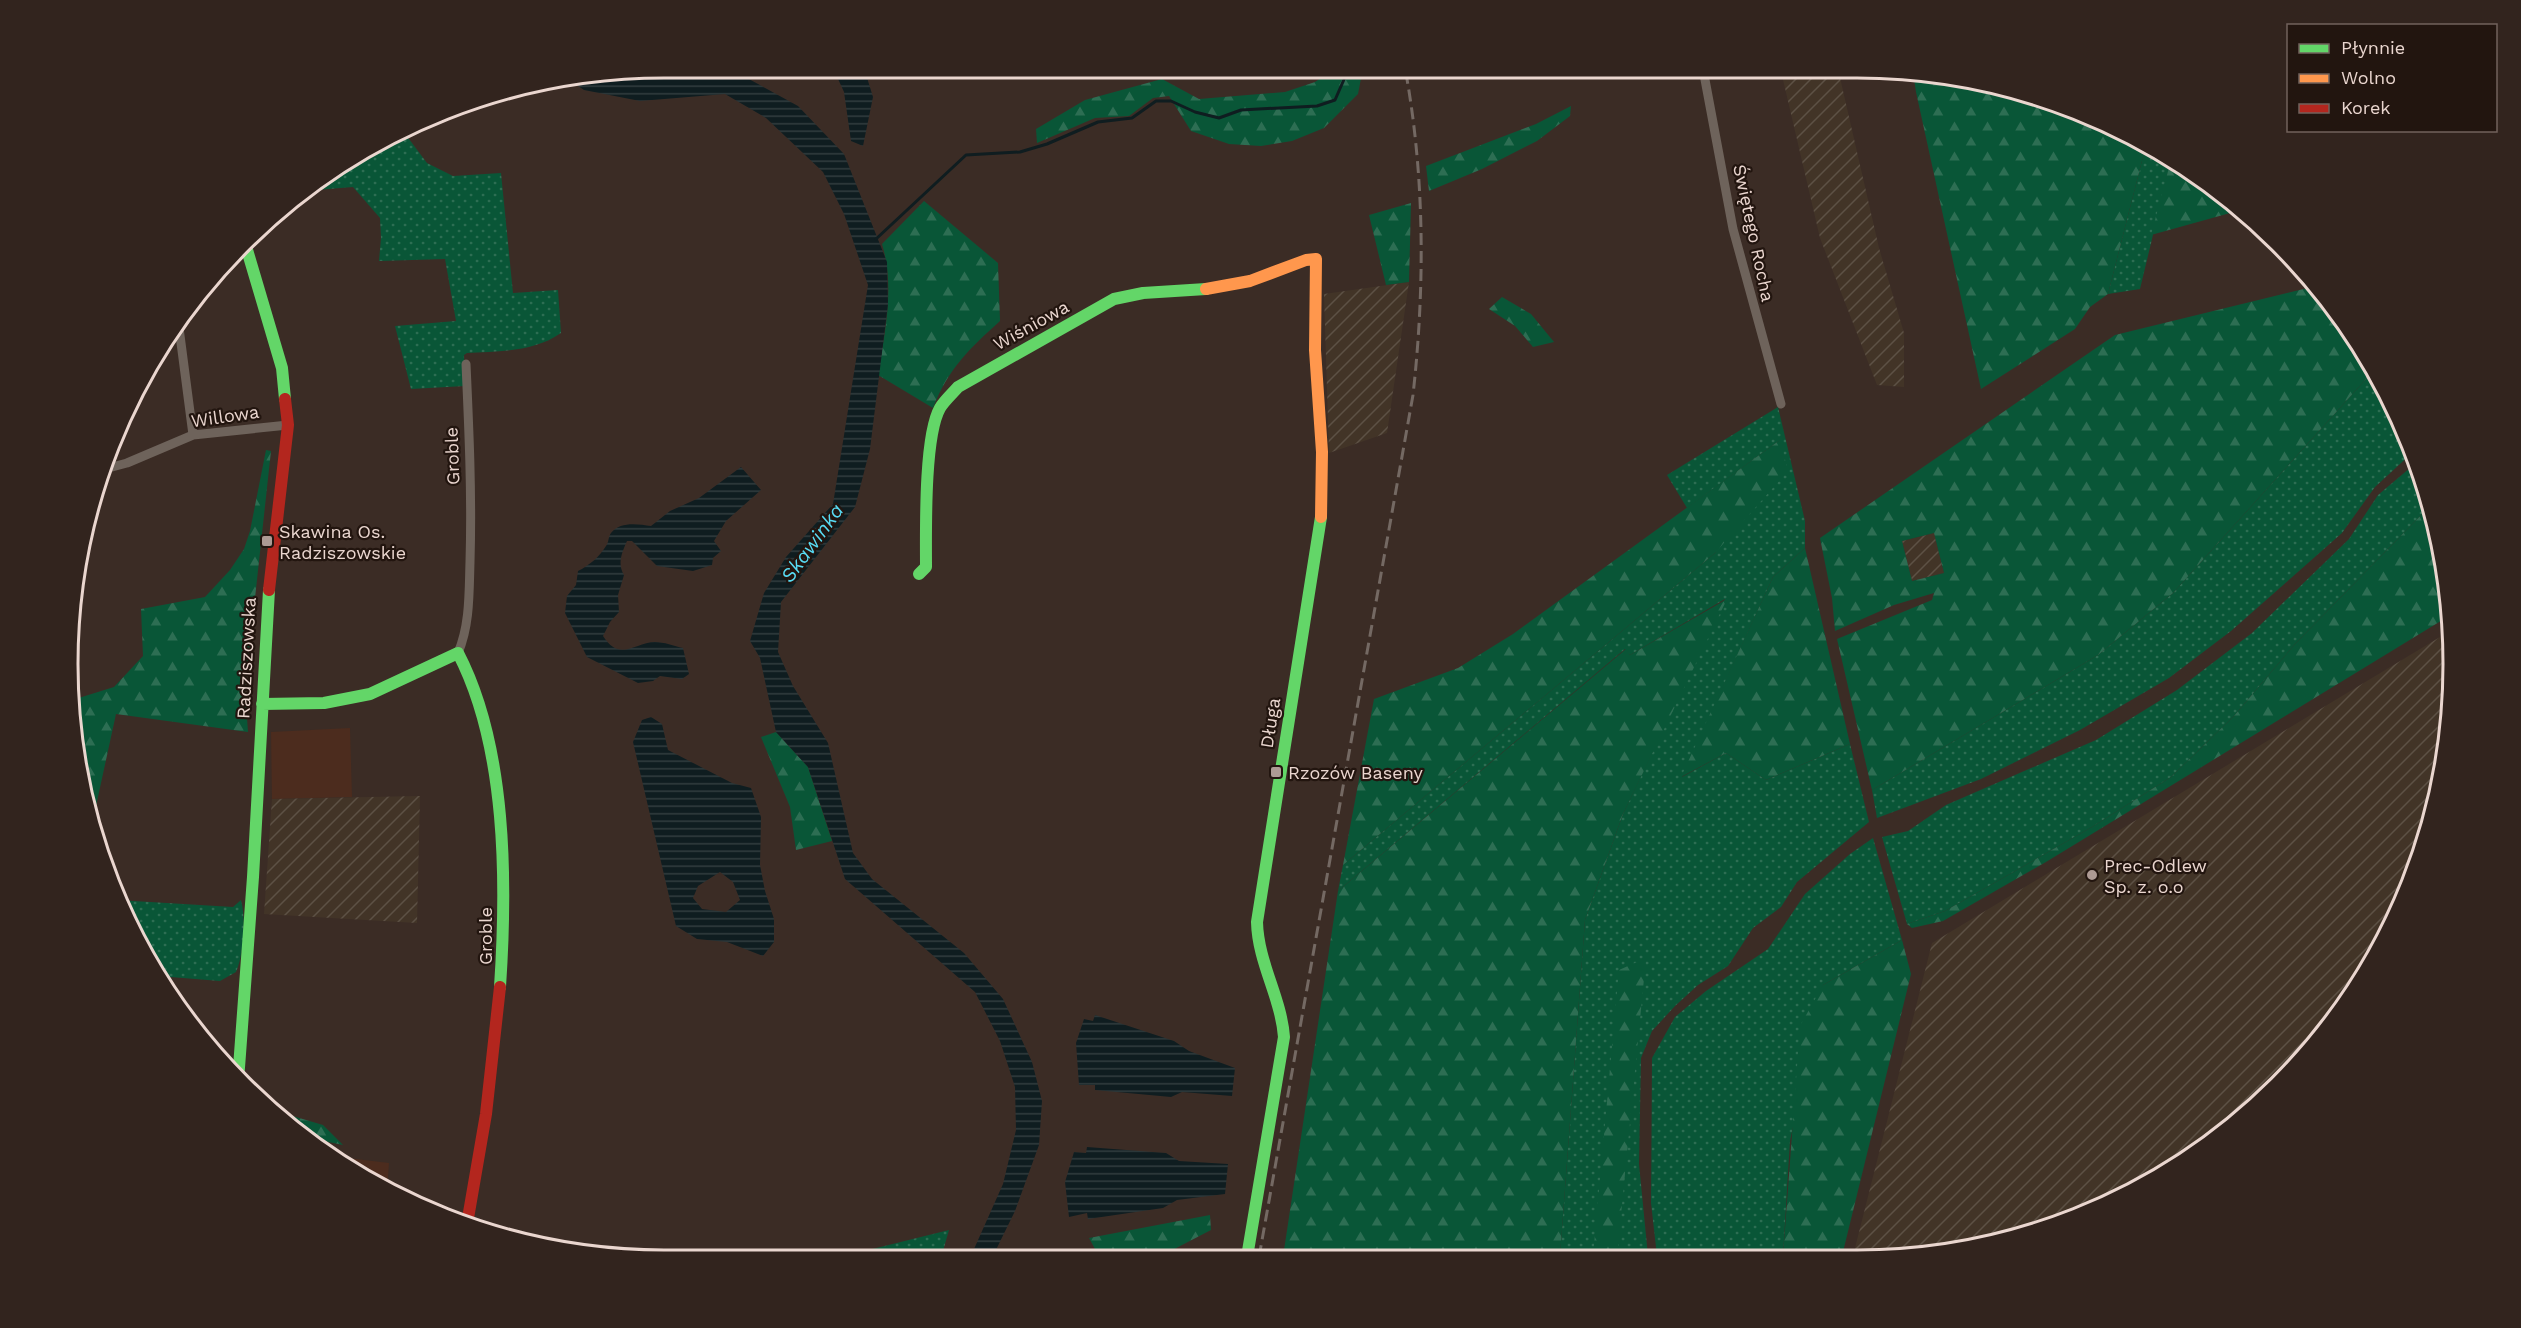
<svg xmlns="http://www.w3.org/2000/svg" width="2521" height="1328" font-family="'Work Sans',sans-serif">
	<defs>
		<pattern id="industrial-furrows" width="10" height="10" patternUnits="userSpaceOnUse" patternTransform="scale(1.5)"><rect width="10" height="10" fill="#423427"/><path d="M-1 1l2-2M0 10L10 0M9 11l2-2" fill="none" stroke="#5d5145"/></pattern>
		<pattern id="grass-dots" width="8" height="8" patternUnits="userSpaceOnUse" patternTransform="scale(1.5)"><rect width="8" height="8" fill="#095637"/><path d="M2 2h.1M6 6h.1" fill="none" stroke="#2d6e53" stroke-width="1.8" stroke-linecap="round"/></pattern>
		<pattern id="forest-firs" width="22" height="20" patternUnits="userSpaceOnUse" patternTransform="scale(1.5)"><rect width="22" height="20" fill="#095637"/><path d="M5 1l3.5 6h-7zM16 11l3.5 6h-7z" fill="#2d6e53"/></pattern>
		<pattern id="water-rules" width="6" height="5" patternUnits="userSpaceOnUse" patternTransform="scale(1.5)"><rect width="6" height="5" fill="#0f1d20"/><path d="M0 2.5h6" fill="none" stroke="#323d3f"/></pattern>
	</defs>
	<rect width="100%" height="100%" fill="#3b2c25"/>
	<path fill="#4c2c1e" d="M 350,728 L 352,797 L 272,799 L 271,732 Z
		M 331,1156 L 389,1163 L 387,1191 Z"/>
	<path fill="url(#industrial-furrows)" d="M 1762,69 L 1838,69 L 1879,248 L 1904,333 L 1904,387 L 1877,385 L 1820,238 L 1781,71 Z
		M 1409,282 L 1387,433 L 1329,453 L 1324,294 Z
		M 1934,533 L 1944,573 L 1912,581 L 1902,541 Z
		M 2450,631 L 2452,703 L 2433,819 L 2392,928 L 2305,1058 L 2189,1160 L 2085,1215 L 1935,1255 L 1853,1256 L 1932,943 Z
		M 420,796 L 417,923 L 264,914 L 272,799 Z"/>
	<path fill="url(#grass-dots)" d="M 403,131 L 427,163 L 453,176 L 501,173 L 513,293 L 558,290 L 561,333 C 534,352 500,351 467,353 L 464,355 L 465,386 L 411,389 L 395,326 L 456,321 L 445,259 L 379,261 L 381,238 L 380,218 L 353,187 L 304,191 L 297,195 L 366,147 Z
		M 2146,145 L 2171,160 L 2140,289 L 2108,294 Z
		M 2375,369 L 2413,452 L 2375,487 L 2342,533 L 2231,631 L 2169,678 L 2080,730 L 1981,779 L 1877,818 L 1872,790 L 2098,655 L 2173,593 Z
		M 1778,407 L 1805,521 L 1805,548 L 1773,577 L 1682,777 L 1726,753 L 1766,780 L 1850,744 L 1869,822 L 1797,882 L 1781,907 L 1753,928 L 1728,966 L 1698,985 L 1675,1006 L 1652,1031 L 1641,1058 L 1639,1164 L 1648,1256 L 1560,1256 L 1585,920 L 1623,814 L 1725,599 L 1630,655 L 1625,649 L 1338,891 L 1343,865 L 1715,553 L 1780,440 L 1687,508 L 1667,475 Z
		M 2417,462 L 2430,506 L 2295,644 L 2234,716 L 2171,777 L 2092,827 L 1945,911 L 1907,924 L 1882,837 L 1908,831 L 1946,805 L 2096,740 L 2177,690 L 2252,633 L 2349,539 L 2378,495 Z
		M 1873,838 L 1902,940 L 1823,985 L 1790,1141 L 1783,1256 L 1657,1256 L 1651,1203 L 1652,1058 L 1675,1017 L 1706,991 L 1768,949 L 1805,894 L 1850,854 Z
		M 117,900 L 233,907 L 241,900 C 246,918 244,954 236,972 L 220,981 L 158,976 Z
		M 949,1230 L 941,1258 L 832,1259 Z"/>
	<path fill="url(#forest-firs)" fill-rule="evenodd" d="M 1336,68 L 1363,68 L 1358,94 L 1324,128 L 1292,141 L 1261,146 L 1229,144 L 1191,131 L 1169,96 L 1153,98 L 1129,116 L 1095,118 L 1037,143 L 1036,129 L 1085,100 L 1162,79 L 1199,99 L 1285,92 L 1315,82 Z
		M 1913,72 L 2012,88 L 2121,129 L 2146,145 L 2108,294 L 2090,307 L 2075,329 L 1981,389 L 1916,92 Z
		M 1571,106 L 1570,116 L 1537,141 L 1482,169 L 1429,191 L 1426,166 L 1536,124 Z
		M 2171,160 L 2220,191 L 2241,210 L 2151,235 Z
		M 924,201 L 998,263 L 1000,321 C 969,349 948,369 933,408 L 878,375 C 885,331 895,287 882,244 Z
		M 1411,203 L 1409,282 L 1386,285 L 1369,215 Z
		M 2316,286 L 2375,369 L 2173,593 L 2098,655 L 1872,790 L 1837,639 L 1932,600 L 1934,593 L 1894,605 L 1835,631 L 1832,598 L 1820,538 L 2115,335 ZM 1934,533 L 1944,573 L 1912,581 L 1902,541 Z
		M 1502,297 L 1531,314 L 1554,342 L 1533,347 L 1515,326 L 1489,309 Z
		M 1780,440 L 1788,471 L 1715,553 L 1343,865 L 1374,699 L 1458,668 L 1513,634 Z
		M 266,450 L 271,451 L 245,690 L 248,732 L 116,714 L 91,829 L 69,701 L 114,687 L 143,656 L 141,609 L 205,597 L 230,570 L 244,549 L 250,531 Z
		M 2430,506 L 2448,586 L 2449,616 L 2046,862 L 1943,921 L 1912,928 L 1907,924 L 1945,911 L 2092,827 L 2171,777 L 2234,716 L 2295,644 Z
		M 1805,548 L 1850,744 L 1766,780 L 1726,753 L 1681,777 L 1773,577 Z
		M 1727,599 L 1623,814 L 1585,920 L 1560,1256 L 1283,1257 L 1338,891 L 1626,649 L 1630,655 Z
		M 776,732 L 808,767 L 832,841 L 796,850 L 790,807 L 761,737 Z
		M 1902,940 L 1911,974 L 1842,1256 L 1783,1256 L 1800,1026 L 1823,985 Z
		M 1646,958 L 1617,1256 L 1593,1256 L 1619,970 Z
		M 269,1109 L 323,1125 L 343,1145 L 300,1136 Z
		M 1210,1215 L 1211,1230 L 1157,1258 L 1100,1258 L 1089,1238 Z"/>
	<path fill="url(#water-rules)" fill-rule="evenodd" d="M 833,68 L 864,68 L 873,97 L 863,146 L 851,141 L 844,92 Z
		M 693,70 L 736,72 L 798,106 L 844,154 L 887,262 L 888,304 L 870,449 L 855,507 L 781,602 L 778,652 L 793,686 L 828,743 L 853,853 L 872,879 L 964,953 L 1003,999 L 1032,1062 L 1042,1101 L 1039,1145 L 1015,1211 L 992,1258 L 970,1258 L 1003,1184 L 1016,1130 L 1015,1087 L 1000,1041 L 975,992 L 845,879 L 808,767 L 776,732 L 760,658 L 750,641 L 764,593 L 786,557 L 833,504 L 868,285 L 844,214 L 823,172 L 766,118 L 725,94 L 640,101 L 584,90 L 565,77 L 622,72 L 635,77 Z
		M 741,467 L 761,490 L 726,521 L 714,541 L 721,551 L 713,558 L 712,565 L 693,571 L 657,566 L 632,541 L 627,541 C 622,552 617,564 624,575 L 618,595 L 619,612 L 610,622 L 603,636 C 620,663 635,642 655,642 C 664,642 674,646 683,648 L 689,674 L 682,679 L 660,676 L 653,681 L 638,683 L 587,657 L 565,613 L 567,596 L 576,585 L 578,571 C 590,565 599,557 606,546 C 609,542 608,537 611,533 C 620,521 638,524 651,526 L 670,511 L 699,498 Z
		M 651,717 L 662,724 L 668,750 L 732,783 L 751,788 L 761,817 L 760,865 L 765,891 L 774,919 L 774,942 L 763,956 L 727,942 L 697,939 L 676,926 L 633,742 L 642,720 ZM 720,872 L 733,882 L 740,900 L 726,912 L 702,909 L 693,898 L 698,886 Z
		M 1095,1015 L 1174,1041 L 1189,1051 L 1235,1068 L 1232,1096 L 1182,1092 L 1171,1097 L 1095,1090 L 1095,1085 L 1079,1085 L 1076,1043 L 1084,1019 L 1093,1021 Z
		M 1087,1147 L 1166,1153 L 1179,1161 L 1228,1164 L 1225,1194 L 1177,1200 L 1163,1208 L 1088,1219 L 1087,1213 L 1069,1217 L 1065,1182 L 1074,1152 L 1086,1153 Z"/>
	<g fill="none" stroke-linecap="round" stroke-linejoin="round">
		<path stroke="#0f1d20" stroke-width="3" d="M 876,239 L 966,155 L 1020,152 L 1047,144 L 1098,122 L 1132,118 L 1156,101 L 1171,101 L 1195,112 L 1219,118 L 1241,110 L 1317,106 L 1335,100 L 1349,68"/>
		<path stroke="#6e635b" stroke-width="9" d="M 1703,69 L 1733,229 L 1781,404
			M 178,320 L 193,435
			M 101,470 L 127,463 L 193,435 L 288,425
			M 458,653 C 470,625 469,593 470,562 C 472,496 469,430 466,364"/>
		<path stroke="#63d668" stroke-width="12" d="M 245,243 L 282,368 L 285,399
			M 919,574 L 926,567 C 926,532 924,436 940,408 C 944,401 952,394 958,387 L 1114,299 L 1143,293 L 1206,289
			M 262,704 L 324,703 L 370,694 L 458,653 C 507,747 507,883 500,987
			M 238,1081 L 253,877 L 269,590
			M 1247,1257 L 1284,1037 C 1281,997 1258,963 1257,922 L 1321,517"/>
		<path stroke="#ff974d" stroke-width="12" d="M 1206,289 L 1250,281 L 1306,260 L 1316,259 L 1315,350 L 1322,452 L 1321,517"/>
		<path stroke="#b3261e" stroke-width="12" d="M 269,590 L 288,425 L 285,399
			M 467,1224 L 486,1114 L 500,987"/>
		<path stroke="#746963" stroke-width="3" stroke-dasharray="12 6" stroke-linecap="butt" d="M 1259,1257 L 1413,395 C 1425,287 1425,175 1405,68"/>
	</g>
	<g fill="#ad9a94" stroke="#22150f" stroke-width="2">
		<rect x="261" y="535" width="12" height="12" rx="3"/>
		<rect x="1270" y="766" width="12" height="12" rx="3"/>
		<circle cx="2092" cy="875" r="6"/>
	</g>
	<g text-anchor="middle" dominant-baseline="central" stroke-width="4.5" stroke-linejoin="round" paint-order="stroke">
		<g font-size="18" fill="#ead6cf" stroke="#22150f">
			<text transform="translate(1754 233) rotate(78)">Świętego Rocha</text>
			<text transform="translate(1031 325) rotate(-29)">Wiśniowa</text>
			<text transform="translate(225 416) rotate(-8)">Willowa</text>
			<text transform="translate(452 456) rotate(-92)">Groble</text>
			<text transform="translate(246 658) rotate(-87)">Radziszowska</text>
			<text transform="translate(1270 723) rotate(-81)">Długa</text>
			<text transform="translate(485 936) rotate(-90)">Groble</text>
		</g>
		<g font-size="18" fill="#ead6cf" stroke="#22150f" text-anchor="start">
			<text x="279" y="531">Skawina Os.<tspan x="279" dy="21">Radziszowskie</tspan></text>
			<text x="1288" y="772">Rzozów Baseny</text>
			<text x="2104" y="865">Prec-Odlew<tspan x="2104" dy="21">Sp. z. o.o</tspan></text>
		</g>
		<g font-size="20" font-style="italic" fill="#58dbf3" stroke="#22150f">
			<text transform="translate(812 543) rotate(-54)">Skawinka</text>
		</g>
	</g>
	<path d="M0 0H2521V1328H0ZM664 78H1857A586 586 0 0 1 2443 664V664A586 586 0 0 1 1857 1250H664A586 586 0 0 1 78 664V664A586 586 0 0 1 664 78Z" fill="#32241e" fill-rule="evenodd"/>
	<path fill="none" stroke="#ead6cf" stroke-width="3" d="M664 78H1857A586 586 0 0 1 2443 664V664A586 586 0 0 1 1857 1250H664A586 586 0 0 1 78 664V664A586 586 0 0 1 664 78Z"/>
	<rect x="2287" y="24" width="210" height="108" fill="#22150f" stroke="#72625c" stroke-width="1.5"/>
	<rect x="2299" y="44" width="30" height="9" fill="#63d668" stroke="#72625c" stroke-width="1.5"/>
	<text x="2341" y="54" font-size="18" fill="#ead6cf">Płynnie</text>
	<rect x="2299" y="74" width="30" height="9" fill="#ff974d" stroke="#72625c" stroke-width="1.5"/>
	<text x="2341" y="84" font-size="18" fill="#ead6cf">Wolno</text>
	<rect x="2299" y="104" width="30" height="9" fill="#b3261e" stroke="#72625c" stroke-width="1.5"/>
	<text x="2341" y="114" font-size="18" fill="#ead6cf">Korek</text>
</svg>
